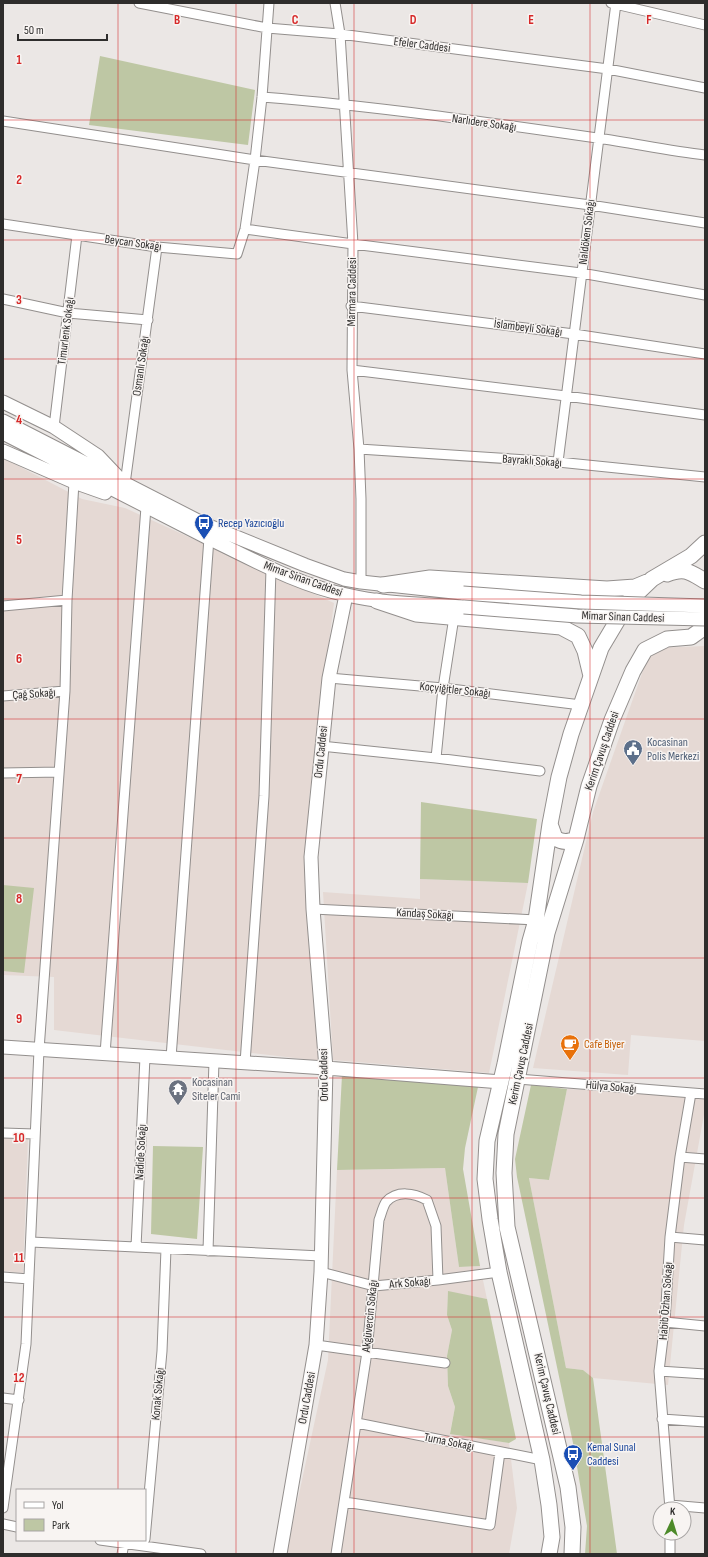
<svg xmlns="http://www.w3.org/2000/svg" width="708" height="1557" font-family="'Sofia Sans Condensed',sans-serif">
	<rect width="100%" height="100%" fill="#ebe7e5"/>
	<path fill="#e5d9d4" d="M 3,458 L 82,499 L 125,508 L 334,603 L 309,799 L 321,1061 L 54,1030 L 54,977 L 3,975 Z
		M 705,646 L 705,1041 L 631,1035 L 628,1075 L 533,1068 L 593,812 L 646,662 L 656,648 Z
		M 420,879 L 528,883 L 489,1073 L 333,1060 L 323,892 L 420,899 Z
		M 567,1089 L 705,1096 L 705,1109 L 684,1225 L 668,1385 L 593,1378 L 583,1370 L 566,1368 L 529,1178 L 549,1180 Z
		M 3,1138 L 28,1139 L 23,1273 L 3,1271 Z
		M 445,1168 L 459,1267 L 480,1266 L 487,1299 L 448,1292 L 447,1315 L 452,1330 L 447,1356 L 448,1386 L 455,1407 L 450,1433 L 509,1443 L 517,1508 L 509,1554 L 286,1554 L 328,1360 L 337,1170 Z"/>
	<path fill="#bec7a4" d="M 100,56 L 255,90 L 248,145 L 89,125 Z
		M 421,802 L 537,819 L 528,883 L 420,879 Z
		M 3,885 L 34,888 L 24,973 L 3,971 Z
		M 342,1075 L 478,1087 L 465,1148 L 463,1169 L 480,1266 L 459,1267 L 445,1168 L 337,1170 Z
		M 531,1085 L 567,1089 L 549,1180 L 529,1178 L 566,1368 L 583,1370 L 593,1378 L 617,1554 L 585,1554 L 587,1526 L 573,1443 L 517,1177 L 515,1159 Z
		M 153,1146 L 203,1147 L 197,1239 L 151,1234 Z
		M 448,1291 L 487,1299 L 516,1439 L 509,1443 L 450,1434 L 455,1407 L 448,1386 L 447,1356 L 452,1330 L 447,1315 Z"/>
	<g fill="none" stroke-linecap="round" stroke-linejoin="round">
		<g stroke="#938f8d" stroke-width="11">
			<path id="street" d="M 139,3 L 267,28 L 340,34 L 608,69 L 705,88
				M 269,3 L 262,97 L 255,160 L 590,205 L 705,223
				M 335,3 L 340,34 L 353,244 L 352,370 L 359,449 L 361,499 L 361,582
				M 611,3 L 705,25
				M 262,97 C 374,106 486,122 597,138 C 633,143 669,151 705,155
				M 3,121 L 255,160 L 245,229 L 237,254 L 157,247 L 3,224
				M 245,229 L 353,244 L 581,273 L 705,295
				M 3,299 L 68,313 L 148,320
				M 351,306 L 574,334 L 705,354
				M 352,370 L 566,396 L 705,415
				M 54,427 L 77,235
				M 359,449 L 558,462 L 705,477
				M 558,462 L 616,3
				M 125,484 L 157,247
				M 3,606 L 67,600
				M 329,678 L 443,688 L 581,705
				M 3,696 L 65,691
				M 321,746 L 436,758 L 540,771
				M 436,758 L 443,688 L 454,617
				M 3,773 L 59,772
				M 313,909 L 536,920
				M 105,1054 L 146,507
				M 171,1058 L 209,538
				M 245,1063 L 264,796 L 271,569
				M 518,1079 L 705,1094
				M 3,1133 L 35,1134
				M 680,1157 L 705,1159
				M 670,1237 L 705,1240
				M 31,1242 L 321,1256
				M 136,1247 L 145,1057
				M 208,1251 L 214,1061
				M 321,1272 L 374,1286 L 438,1280 L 499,1272
				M 3,1277 L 29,1279
				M 665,1322 L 705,1326
				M 316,1345 L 445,1363
				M 659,1371 L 705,1374
				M 3,1398 L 19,1400
				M 662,1419 L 705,1422
				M 357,1423 L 542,1460
				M 345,1502 L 490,1525 L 500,1452
				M 670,1505 L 705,1508
				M 3,1508 L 26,1344 L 39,1050 L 65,691 L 67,600 L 74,482
				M 670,1509 L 659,1371 L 665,1322 L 670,1237 L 680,1157 L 691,1093
				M 3,1524 L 17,1527
				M 670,1533 L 670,1554
				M 145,1539 L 162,1351 L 166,1249
				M 100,1540 L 201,1554
				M 122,1554 L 124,1544
				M 336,1554 L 367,1352 L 379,1220 C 381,1215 383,1206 386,1202 C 397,1190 414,1193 427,1200 L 436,1226 L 438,1280"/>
		</g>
		<g stroke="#938f8d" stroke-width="15">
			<path id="secondary" d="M 3,402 L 54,427 L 98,456 L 117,476
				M 3,421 L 204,524 L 305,565 L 344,579 L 361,582 L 463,593
				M 3,433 C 72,468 141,504 210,539 C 254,560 298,585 347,595 C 385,604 425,604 464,607
				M 3,451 L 74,482 L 105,493
				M 3,1047 L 326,1068 L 501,1082
				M 280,1554 L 316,1345 L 321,1272 L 326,1068 L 313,909 L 311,857 L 329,678 L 346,595"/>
		</g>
		<g stroke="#938f8d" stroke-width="17">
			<path id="primary" d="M 667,574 C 685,567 690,572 705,581
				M 383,585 L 430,578 L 607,589 L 635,587 L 647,582
				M 377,601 L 416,614 L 561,627 L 578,636 L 585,651 L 591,676
				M 550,824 L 555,838 C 563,843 568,842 576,839
				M 549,1554 L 552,1537 L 549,1505 L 542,1460 L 499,1272 L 490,1219 L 485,1179 L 487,1141 L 505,1064 L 530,941 L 536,920 L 550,824 L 559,777 L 571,734 L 601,648 L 629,601 L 652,579 L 691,556 L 705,543
				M 572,1554 L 573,1527 L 568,1487 L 507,1227 L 504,1173 L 506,1134 L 547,933 L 576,839 L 589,786 L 612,720 L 633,671 L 645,650 L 667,639 L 691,637 L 705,627"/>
		</g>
		<use href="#street" stroke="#fff" stroke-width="9"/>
		<use href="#secondary" stroke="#fff" stroke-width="13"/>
		<use href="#primary" stroke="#fff" stroke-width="15"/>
		<g stroke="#938f8d" stroke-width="15" stroke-linecap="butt">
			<path id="secondary-bridge" d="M 463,593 L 581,602 L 705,606
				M 464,607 L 577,616 L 705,619"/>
		</g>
		<use href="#secondary-bridge" stroke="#fff" stroke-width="13"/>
	</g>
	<path fill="none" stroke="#d62828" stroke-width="1" stroke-opacity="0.55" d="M 118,3 L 118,1490M 236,3 L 236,1554M 354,3 L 354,1554M 472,3 L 472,1554M 590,3 L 590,1554M 3,120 L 705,120M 3,240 L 705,240M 3,359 L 705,359M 3,479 L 705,479M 3,599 L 705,599M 3,719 L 705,719M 3,838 L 705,838M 3,958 L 705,958M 3,1078 L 705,1078M 3,1198 L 705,1198M 3,1317 L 705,1317M 3,1437 L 705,1437M 118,1540 L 118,1554"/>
	<defs>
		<g id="bus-pin" transform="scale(1)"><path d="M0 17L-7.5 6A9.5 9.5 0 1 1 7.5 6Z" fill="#1a4fb4" stroke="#f8f4f2"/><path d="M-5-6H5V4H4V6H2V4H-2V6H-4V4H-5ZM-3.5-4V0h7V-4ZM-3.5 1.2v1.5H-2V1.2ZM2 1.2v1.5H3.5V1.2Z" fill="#fff"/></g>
		<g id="civic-pin" transform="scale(1)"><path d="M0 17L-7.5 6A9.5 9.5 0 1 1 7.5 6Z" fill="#5c6f8a" stroke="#f8f4f2"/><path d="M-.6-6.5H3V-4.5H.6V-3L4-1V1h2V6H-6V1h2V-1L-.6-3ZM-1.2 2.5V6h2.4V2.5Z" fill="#fff"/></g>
		<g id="cafe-pin" transform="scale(1)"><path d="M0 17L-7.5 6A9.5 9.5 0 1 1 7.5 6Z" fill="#e8710a" stroke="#f8f4f2"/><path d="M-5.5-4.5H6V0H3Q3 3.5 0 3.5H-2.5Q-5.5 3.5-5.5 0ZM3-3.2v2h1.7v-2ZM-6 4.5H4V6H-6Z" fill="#fff"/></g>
		<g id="temple-pin" transform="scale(1)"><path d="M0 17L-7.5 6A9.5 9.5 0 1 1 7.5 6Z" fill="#6b7280" stroke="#f8f4f2"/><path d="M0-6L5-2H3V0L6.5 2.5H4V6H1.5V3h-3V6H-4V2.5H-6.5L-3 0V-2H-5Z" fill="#fff"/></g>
	</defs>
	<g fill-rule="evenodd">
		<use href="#bus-pin" x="204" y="523"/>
		<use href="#civic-pin" x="633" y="749"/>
		<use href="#cafe-pin" x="570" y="1044"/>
		<use href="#temple-pin" x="178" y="1089"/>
		<use href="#bus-pin" x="573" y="1454"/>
	</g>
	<g text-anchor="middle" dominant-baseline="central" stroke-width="3" stroke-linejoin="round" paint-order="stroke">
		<g font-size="12" fill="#2e2d2c" stroke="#f8f4f2">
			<text transform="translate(422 45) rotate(7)">Efeler Caddesi</text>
			<text transform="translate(484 123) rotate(8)">Narlıdere Sokağı</text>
			<text transform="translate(587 232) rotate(-83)">Naldöken Sokağı</text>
			<text transform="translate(133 243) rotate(8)">Beycan Sokağı</text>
			<text transform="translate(352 292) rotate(-89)">Marmara Caddesi</text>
			<text transform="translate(528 328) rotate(7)">İslambeyli Sokağı</text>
			<text transform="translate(66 331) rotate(-83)">Timurlenk Sokağı</text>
			<text transform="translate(141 366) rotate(-82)">Osmanlı Sokağı</text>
			<text transform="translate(532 461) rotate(4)">Bayraklı Sokağı</text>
			<text transform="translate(303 579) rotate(20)">Mimar Sinan Caddesi</text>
			<text transform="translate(623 617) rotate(2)">Mimar Sinan Caddesi</text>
			<text transform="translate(455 690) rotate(6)">Koçyiğitler Sokağı</text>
			<text transform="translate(34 694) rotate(-4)">Çağ Sokağı</text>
			<text transform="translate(602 751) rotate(-71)">Kerim Çavuş Caddesi</text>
			<text transform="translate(321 752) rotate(-84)">Ordu Caddesi</text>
			<text transform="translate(425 914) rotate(3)">Kandaş Sokağı</text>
			<text transform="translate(521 1064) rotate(-78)">Kerim Çavuş Caddesi</text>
			<text transform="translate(324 1075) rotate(-91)">Ordu Caddesi</text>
			<text transform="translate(611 1087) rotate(5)">Hülya Sokağı</text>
			<text transform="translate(141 1152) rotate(-87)">Nadide Sokağı</text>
			<text transform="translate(410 1283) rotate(-5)">Ark Sokağı</text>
			<text transform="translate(666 1301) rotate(-86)">Habib Özhan Sokağı</text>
			<text transform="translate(370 1316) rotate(-84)">Akgüvercin Sokağı</text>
			<text transform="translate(158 1394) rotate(-85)">Konak Sokağı</text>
			<text transform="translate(547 1394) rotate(77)">Kerim Çavuş Caddesi</text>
			<text transform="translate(307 1398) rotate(-80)">Ordu Caddesi</text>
			<text transform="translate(449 1442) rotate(11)">Turna Sokağı</text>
		</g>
		<g font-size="12" fill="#164399" stroke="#f8f4f2" text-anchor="start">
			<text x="218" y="523">Recep Yazıcıoğlu</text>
			<text x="587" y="1447">Kemal Sunal<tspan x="587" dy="14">Caddesi</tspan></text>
		</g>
		<g font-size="12" fill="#4e5e75" stroke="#f8f4f2" text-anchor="start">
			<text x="647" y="742">Kocasinan<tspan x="647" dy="14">Polis Merkezi</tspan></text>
		</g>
		<g font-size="12" fill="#c56008" stroke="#f8f4f2" text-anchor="start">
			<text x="584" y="1044">Cafe Biyer</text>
		</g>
		<g font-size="12" fill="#5b616d" stroke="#f8f4f2" text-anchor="start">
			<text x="192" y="1082">Kocasinan<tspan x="192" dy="14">Siteler Cami</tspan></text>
		</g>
	</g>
	<g font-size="13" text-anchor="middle" font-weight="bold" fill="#d62828" stroke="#f8f4f2" stroke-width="3" stroke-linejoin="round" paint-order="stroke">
		<text x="177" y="24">B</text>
		<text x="295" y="24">C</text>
		<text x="413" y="24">D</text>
		<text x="531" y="24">E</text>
		<text x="649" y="24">F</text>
		<text x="19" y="64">1</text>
		<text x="19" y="184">2</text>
		<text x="19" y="304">3</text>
		<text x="19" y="424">4</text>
		<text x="19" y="544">5</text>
		<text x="19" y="663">6</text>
		<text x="19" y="783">7</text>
		<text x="19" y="903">8</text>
		<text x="19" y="1023">9</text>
		<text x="19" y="1142">10</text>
		<text x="19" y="1262">11</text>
		<text x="19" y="1382">12</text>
	</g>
	<rect width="708" height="1557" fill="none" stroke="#2e2d2c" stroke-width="8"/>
	<rect x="16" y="1489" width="130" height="52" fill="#f8f4f2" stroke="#a7a4a3"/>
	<rect x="24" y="1502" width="20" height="6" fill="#ffffff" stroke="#a7a4a3"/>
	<text x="52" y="1509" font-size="12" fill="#2e2d2c">Yol</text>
	<rect x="24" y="1519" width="20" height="12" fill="#bec7a4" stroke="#a7a4a3"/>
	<text x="52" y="1529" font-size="12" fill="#2e2d2c">Park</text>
	<g transform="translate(672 1521) rotate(4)"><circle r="19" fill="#f8f4f2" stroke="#a7a4a3"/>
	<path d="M0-3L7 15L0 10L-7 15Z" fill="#4d8a29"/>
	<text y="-6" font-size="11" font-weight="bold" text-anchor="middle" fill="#2e2d2c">K</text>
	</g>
	<path d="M18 34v6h89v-6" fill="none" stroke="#2e2d2c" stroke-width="2"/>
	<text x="24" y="34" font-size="12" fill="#2e2d2c" stroke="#f8f4f2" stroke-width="3" paint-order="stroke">50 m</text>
</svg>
